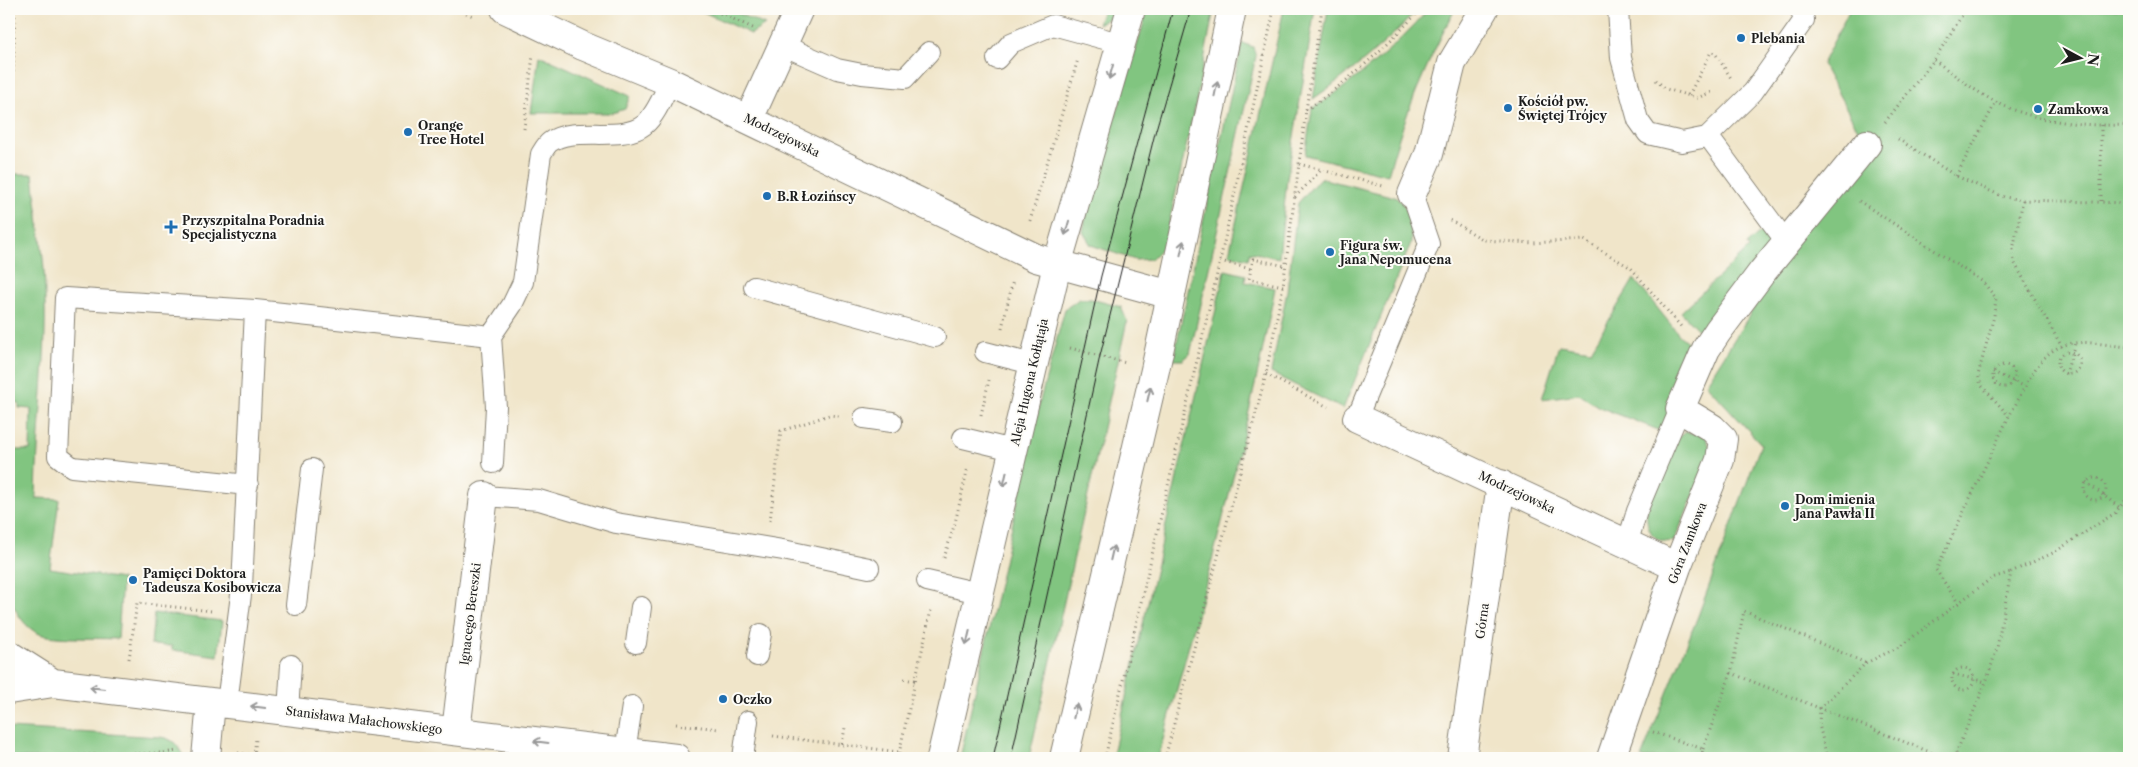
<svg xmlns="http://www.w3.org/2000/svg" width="2138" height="767" font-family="'Libre Caslon Text',serif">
	<rect width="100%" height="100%" fill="#fdfcf7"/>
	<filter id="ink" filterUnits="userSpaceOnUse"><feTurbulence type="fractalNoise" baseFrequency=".02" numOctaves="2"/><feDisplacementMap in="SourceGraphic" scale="10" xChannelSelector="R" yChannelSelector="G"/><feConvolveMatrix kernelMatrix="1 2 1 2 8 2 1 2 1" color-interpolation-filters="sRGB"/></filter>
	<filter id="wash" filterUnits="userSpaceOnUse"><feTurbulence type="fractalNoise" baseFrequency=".0096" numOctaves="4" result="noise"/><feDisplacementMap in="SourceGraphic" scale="20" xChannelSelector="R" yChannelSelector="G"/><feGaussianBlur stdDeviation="1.12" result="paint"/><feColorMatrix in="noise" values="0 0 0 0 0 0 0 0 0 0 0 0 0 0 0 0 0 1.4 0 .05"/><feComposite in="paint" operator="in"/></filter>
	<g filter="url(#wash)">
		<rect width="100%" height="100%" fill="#f0e5c9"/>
		<path fill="#81c580" stroke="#4e704e" d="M 697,9 L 728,9 L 765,25 L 751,34 Z
			M 1103,9 L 1113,9 L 1110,18 L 1098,24 Z
			M 1148,9 L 1214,9 L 1196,102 L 1164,246 L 1151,259 L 1135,260 L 1091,245 L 1083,232 L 1087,211 Z
			M 1284,9 L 1315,9 L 1287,179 L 1279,258 L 1250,252 L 1248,259 L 1229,254 Z
			M 1328,9 L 1418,9 C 1387,43 1351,73 1313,99 Z
			M 1429,9 L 1455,9 C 1427,63 1403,117 1388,175 L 1305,155 L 1312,109 C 1356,81 1394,48 1429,9 Z
			M 1850,9 L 2129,9 L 2129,758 L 1641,758 L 1698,616 L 1761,444 L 1706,384 L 1862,137 L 1822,64 Z
			M 1242,43 L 1253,47 L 1256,56 L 1190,354 L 1183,360 L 1173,360 Z
			M 539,55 L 630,96 L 625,109 L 613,113 L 531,113 Z
			M 12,174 L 33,174 C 37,215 45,256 45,296 C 47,364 37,430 36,498 L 59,499 L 50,568 L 122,579 L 118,639 C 99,638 60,639 43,635 C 25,630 14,610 9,594 L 9,450 L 30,450 L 31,409 L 19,408 L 19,403 L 9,401 Z
			M 1320,178 L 1395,197 C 1412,209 1411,224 1411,243 L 1343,409 L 1271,373 L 1287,291 L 1298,203 Z
			M 1767,227 L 1775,243 L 1704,336 L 1681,312 L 1749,248 L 1747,244 Z
			M 1225,270 L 1246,275 L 1245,282 L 1275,288 C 1245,447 1201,602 1158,758 L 1112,758 Z
			M 1634,279 L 1680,336 L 1695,348 L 1661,431 L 1599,407 L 1579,394 L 1542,399 L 1559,345 L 1591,350 Z
			M 1079,299 L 1091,299 L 1121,307 L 1127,321 L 1029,758 L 960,758 L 1041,397 L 1065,309 Z
			M 1685,432 L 1705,435 L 1712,452 L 1674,541 C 1655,545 1645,530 1647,511 C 1648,502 1669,451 1674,442 C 1676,438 1682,435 1685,432 Z
			M 154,613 L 222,621 L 218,656 L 172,650 L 172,646 L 151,645 Z
			M 9,728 L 160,737 C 174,739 178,745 184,758 L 9,758 Z"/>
	</g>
	<g filter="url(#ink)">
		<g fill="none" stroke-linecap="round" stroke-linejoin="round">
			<g stroke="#868072" stroke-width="22">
				<path id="lane" d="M 1618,9 L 1621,58 L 1638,120 L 1648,134 L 1682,142 L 1707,137 L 1753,92 L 1804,20 L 1800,9
					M 782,45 L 837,69 L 862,74 L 905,78 L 929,52
					M 997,59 L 1011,43 L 1053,25 L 1119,43
					M 1708,136 L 1787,243
					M 754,287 L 935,337
					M 985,352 L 1032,364
					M 864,418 L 892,422
					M 1357,418 L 1429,244 L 1412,194
					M 963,438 L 1013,450
					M 493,463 L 496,407 L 491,336 L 512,305 L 523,282 L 541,154 C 543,151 546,145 550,142 C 573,125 621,143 644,125 C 656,115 663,96 670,82
					M 248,485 L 72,467 L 58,456 L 65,298 L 255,310 L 491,336
					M 484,496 L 539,500 L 616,523 L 783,550 L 869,568
					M 1627,544 L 1637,511 L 1680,409
					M 927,581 L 979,593
					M 296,605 L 312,469
					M 636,643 L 641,607
					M 757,656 L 761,634
					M 227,703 L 242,587 L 255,310
					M 288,711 L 291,665
					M 625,752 L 632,706
					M 743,758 L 748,721"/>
			</g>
			<g stroke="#868072" stroke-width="30">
				<path id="street" d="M 505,9 L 583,46 L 670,82 L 1036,258 L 1171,295
					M 749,119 L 799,9
					M 1412,194 L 1429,154 L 1452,63 L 1484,9
					M 1357,418 L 1677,567
					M 9,655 L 53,683
					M 9,690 L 53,683 L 676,758
					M 456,731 L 484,496
					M 206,758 L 211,702
					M 1462,758 L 1501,484
					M 1611,758 L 1677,567 L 1720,460 L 1723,439 L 1712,428 L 1680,409 L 1706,349 L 1718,331 L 1763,271 L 1867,144"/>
			</g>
			<g stroke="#868072" stroke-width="30">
				<path id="secondary" d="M 941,758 L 1057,265 L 1131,9
					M 1064,758 L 1155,370 L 1232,9"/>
			</g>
			<path stroke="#868072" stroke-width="3" stroke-dasharray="1 4" stroke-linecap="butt" d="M 457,9 L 475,17
				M 711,9 L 755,29
				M 1934,60 C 1954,74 1975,92 1998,103 C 2039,123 2084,126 2129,125
				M 1656,80 L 1666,89 L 1697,98 L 1712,92
				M 1689,95 L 1711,52 L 1715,53 L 1731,78
				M 1306,110 C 1351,80 1384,48 1421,9
				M 1885,122 L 1934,60 L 1966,9
				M 2101,125 L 2101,202
				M 524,129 L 533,55
				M 1898,139 L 1956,176 L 2004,197 L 2023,200 L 2129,203
				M 1299,164 L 1383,186
				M 1956,176 L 1996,102
				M 1295,197 L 1321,170
				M 2023,200 L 2013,250 L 2014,262 L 2062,347
				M 1859,201 L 1983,282 L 1996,298 L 1994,316 L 1978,375 L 1981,385 L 2009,416
				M 1450,220 L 1484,240 L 1533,243 L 1584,240 L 1631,268 L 1683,329
				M 1030,221 L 1078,59
				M 9,227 L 15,9
				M 1220,261 L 1251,269
				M 1283,286 L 1249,279 L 1253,259 L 1286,266
				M 1002,328 L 1013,280
				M 1070,348 L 1126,363
				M2058 363a11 11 0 1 1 22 0a11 11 0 1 1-22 0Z
				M1993 376a11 11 0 1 1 22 0a11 11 0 1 1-22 0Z
				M 1993,372 L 2024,386
				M 1266,374 L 1328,407
				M 2066,374 L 2075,343
				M 981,415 L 989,380
				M2084 489a11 11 0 1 1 22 0a11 11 0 1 1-22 0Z
				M 2086,482 L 2119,507
				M 770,521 L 781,431 L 829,415 L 839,416
				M 944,558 L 955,523 L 968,467
				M 1959,604 L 1936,570 L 2009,416 C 2026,389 2037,347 2074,343 C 2091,341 2112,346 2129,347
				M 129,659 L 137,603 L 212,611
				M1952 679a11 11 0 1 1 22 0a11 11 0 1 1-22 0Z
				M 1731,673 L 1945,758
				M 1953,674 L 1986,682
				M 904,679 L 915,681
				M 676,724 L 719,729
				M 1653,732 L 1703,749 L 1701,758
				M 773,736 L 899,752
				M 842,744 L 845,728
				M 1703,749 L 1731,673 L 1744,611 L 1866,663
				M 238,753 L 275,758
				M 254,756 L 256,739
				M 9,757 L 163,753 L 177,751
				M 898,758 L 931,610
				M 1105,758 L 1220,261 L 1274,9
				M 1165,758 L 1266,374 L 1283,286 L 1306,110 L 1322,9
				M 1827,758 L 1819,724 L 1820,708 L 1866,663 L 1899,647 L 1992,578 L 2011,572
				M 1954,758 L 1986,682 L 1997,648 L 2011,572 L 2053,553 L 2115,513 L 2129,496"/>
			<use href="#lane" stroke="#fff" stroke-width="20"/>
			<use href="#street" stroke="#fff" stroke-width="28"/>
			<use href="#secondary" stroke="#fff" stroke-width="28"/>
			<path stroke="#1c1c1c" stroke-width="1" d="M 993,758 L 1101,276 L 1173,9
				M 1011,758 L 1100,356 L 1155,133 L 1191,9"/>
		</g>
		<defs><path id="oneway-shaft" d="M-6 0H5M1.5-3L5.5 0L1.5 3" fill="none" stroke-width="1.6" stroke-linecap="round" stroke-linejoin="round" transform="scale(1.25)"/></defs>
		<g stroke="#999">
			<use href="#oneway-shaft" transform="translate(1111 72) rotate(106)"/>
			<use href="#oneway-shaft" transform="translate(1216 89) rotate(-78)"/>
			<use href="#oneway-shaft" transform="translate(1067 228) rotate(106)"/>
			<use href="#oneway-shaft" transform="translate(1182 248) rotate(-78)"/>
			<use href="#oneway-shaft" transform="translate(1149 394) rotate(-77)"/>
			<use href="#oneway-shaft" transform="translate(1005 479) rotate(103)"/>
			<use href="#oneway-shaft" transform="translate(1112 553) rotate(-77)"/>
			<use href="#oneway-shaft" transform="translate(968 638) rotate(103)"/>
			<use href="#oneway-shaft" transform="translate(97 688) rotate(-173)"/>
			<use href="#oneway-shaft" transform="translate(258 707) rotate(-173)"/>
			<use href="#oneway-shaft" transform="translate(1075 711) rotate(-77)"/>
			<use href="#oneway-shaft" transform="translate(541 742) rotate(-173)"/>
		</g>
	</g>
	<g fill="#1f6fb2" stroke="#fdfcf7" stroke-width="2">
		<circle cx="1741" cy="38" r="5"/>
		<circle cx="1508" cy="108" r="5"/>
		<circle cx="2038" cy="109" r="5"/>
		<circle cx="408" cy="132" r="5"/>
		<circle cx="767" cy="196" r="5"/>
		<path d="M168.5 219.5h5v5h5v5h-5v5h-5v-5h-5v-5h5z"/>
		<circle cx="1330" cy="252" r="5"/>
		<circle cx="1785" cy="506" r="5"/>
		<circle cx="133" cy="580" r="5"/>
		<circle cx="723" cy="699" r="5"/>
	</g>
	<g text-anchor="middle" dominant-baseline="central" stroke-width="4" stroke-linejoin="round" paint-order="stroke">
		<g font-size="12" font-weight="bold" fill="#1c1c1c" stroke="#fdfcf7" text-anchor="start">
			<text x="1751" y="38">Plebania</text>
			<text x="1518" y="101">Kościół pw.<tspan x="1518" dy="14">Świętej Trójcy</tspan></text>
			<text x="2048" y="109">Zamkowa</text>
			<text x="418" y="125">Orange<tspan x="418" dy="14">Tree Hotel</tspan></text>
			<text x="777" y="196">B.R Łozińscy</text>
			<text x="182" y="220">Przyszpitalna Poradnia<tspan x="182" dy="14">Specjalistyczna</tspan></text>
			<text x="1340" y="245">Figura św.<tspan x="1340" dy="14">Jana Nepomucena</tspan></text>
			<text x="1795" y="499">Dom imienia<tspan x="1795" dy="14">Jana Pawła II</tspan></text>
			<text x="143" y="573">Pamięci Doktora<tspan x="143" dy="14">Tadeusza Kosibowicza</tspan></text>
			<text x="733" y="699">Oczko</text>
		</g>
		<g font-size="12" fill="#1c1c1c" stroke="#fdfcf7">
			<text transform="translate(782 135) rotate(26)">Modrzejowska</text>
			<text transform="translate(1029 382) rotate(-77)">Aleja Hugona Kołłątaja</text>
			<text transform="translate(1517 492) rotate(25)">Modrzejowska</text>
			<text transform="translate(1687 543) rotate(-69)">Góra Zamkowa</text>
			<text transform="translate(470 614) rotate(-83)">Ignacego Bereszki</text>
			<text transform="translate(1482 621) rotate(-82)">Górna</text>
			<text transform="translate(364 720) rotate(7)">Stanisława Małachowskiego</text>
		</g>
	</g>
	<rect width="2138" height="767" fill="none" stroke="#fdfcf7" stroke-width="30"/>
	<g transform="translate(2080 58) rotate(97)" stroke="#fdfcf7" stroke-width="4" paint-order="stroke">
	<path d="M0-4L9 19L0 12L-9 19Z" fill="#1c1c1c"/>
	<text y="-8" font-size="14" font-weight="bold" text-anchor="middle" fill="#1c1c1c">N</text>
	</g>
</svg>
